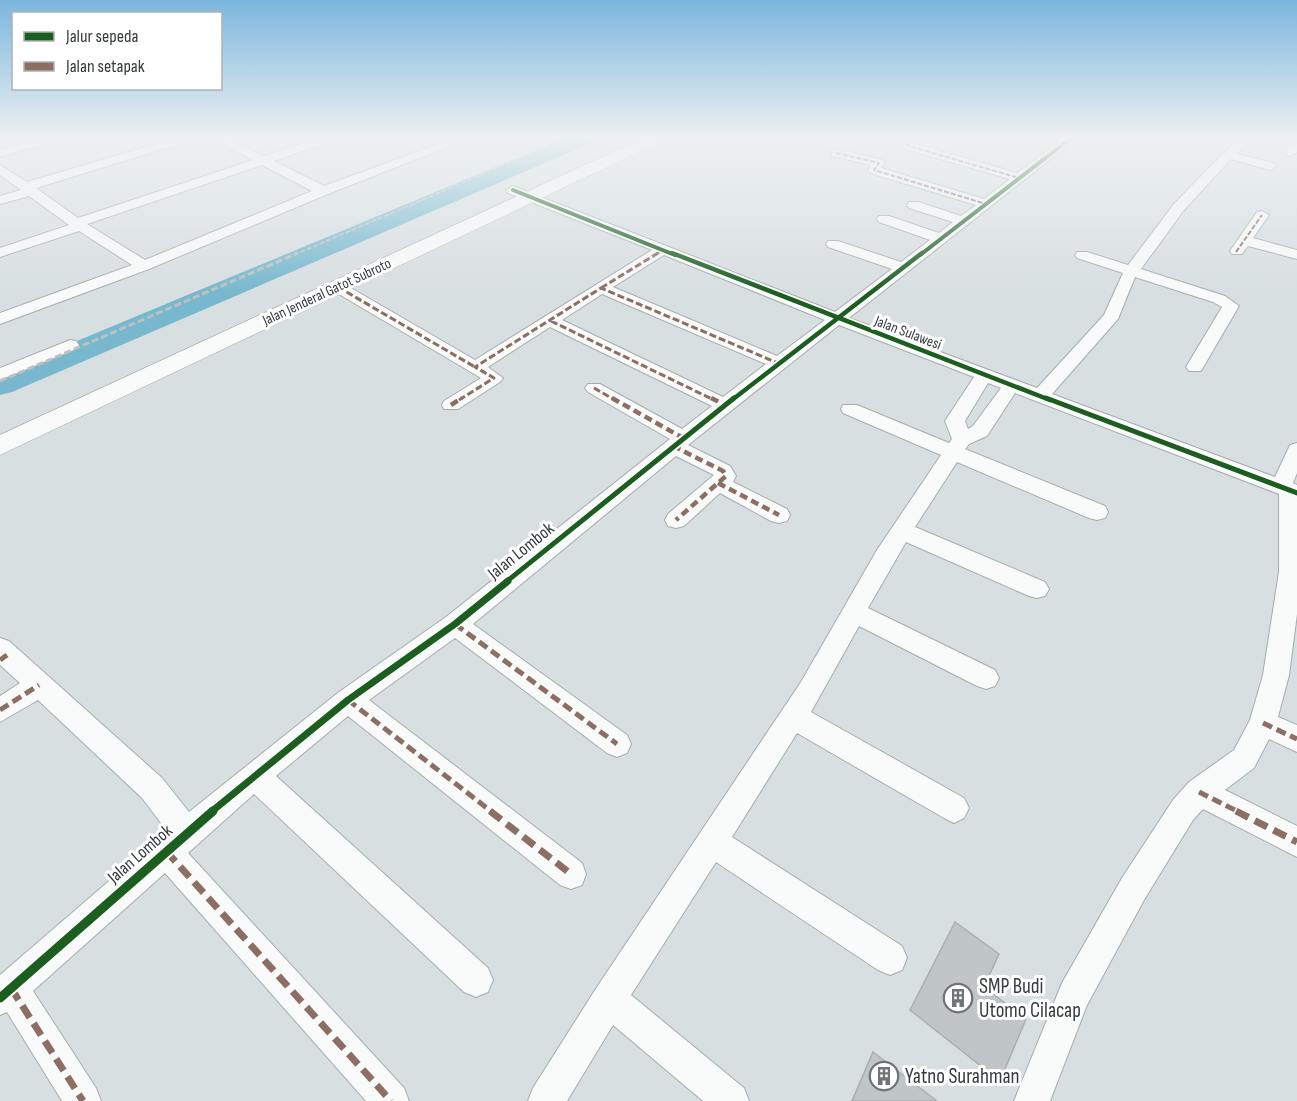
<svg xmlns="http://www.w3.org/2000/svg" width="1297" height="1101" font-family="'Sofia Sans Condensed',sans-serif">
	<rect width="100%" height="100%" fill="#d8dfe1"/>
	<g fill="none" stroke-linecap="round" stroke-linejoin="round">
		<path fill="#77b8ce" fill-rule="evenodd" d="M 563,139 L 592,139 L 589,144 L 12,392 L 0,395 L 0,373 Z"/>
	</g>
	<path fill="#c0c5c7" stroke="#a9afb0" stroke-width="1.5" d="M 955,922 L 999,954 L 984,987 L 1026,1019 L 1000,1081 L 910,1010 Z
		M 873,1052 L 937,1101 L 852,1101 Z"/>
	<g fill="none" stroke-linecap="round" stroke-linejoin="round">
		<g stroke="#a6acae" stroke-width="2">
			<path id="minor" d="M 38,139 L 56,139 L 54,141 L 0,157 L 0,149 Z
				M 173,139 L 191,139 L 189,141 L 36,188 L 78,218 L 253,160 L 215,139 L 230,139 L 264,156 L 316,139 L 333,139 L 331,141 L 274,161 L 324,186 L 452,139 L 468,139 L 328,194 L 149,269 L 0,324 L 0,313 L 132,265 L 79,231 L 0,257 L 0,248 L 69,225 L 29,196 L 0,204 L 0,196 L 21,190 L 0,175 L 0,165 L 27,182 ZM 262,165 L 312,191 L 145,260 L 87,224 Z
				M 894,139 L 907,139 L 913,143 L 1017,173 L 1063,139 L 1076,139 L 849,318 L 1037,388 L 1104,315 L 1123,273 L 1077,258 L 1075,255 L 1077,252 L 1087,252 L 1128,265 L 1174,204 L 1235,141 L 1243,141 L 1245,144 L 1237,154 L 1274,163 L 1276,166 L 1270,170 L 1231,159 L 1184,210 L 1141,269 L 1225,296 L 1239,306 L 1201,371 L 1189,371 L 1186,367 L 1222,307 L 1213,302 L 1135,277 L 1118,319 L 1052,394 L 1275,477 L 1290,445 L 1297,443 L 1297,473 L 1293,483 L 1297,485 L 1297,614 L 1289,675 L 1278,717 L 1297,725 L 1297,752 L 1269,739 L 1254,768 L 1225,790 L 1297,826 L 1297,857 L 1203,809 L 1193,820 L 1144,900 L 1087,1005 L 1050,1101 L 1014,1101 L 1062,983 L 1122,878 L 1173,800 L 1189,782 L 1234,750 L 1250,720 L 1263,675 L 1279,572 L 1279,494 L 1015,393 L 987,436 L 969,444 L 965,449 L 1105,506 L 1108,512 L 1105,518 L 1097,520 L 1089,518 L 957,462 L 915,527 L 1045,582 L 1049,589 L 1045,596 L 1037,598 L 1029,596 L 906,542 L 868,608 L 995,670 L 999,678 L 995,686 L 986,689 L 977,686 L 859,626 L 811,712 L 964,798 L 969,808 L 964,818 L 954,823 L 944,818 L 797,733 L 732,837 L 902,946 L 907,958 L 902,970 L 890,975 L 878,970 L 716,862 L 631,995 L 744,1088 L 749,1101 L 703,1101 L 613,1025 L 567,1101 L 528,1101 L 533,1088 L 597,987 L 801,682 L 877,550 L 941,455 L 843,413 L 841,409 L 843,405 L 857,405 L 949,443 L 952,439 L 945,421 L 974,377 L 839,325 L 688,445 L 730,466 L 736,476 L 733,482 L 787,509 L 790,515 L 787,521 L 779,523 L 771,521 L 720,493 L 684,526 L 676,528 L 668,526 L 665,520 L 668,514 L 714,475 L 676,456 L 473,624 L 627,735 L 631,744 L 627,753 L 617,757 L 607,753 L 455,638 L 369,700 L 582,863 L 586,874 L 582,885 L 571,889 L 560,885 L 348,716 L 276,776 L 488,968 L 493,980 L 488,992 L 476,997 L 464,992 L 254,794 L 188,853 L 404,1088 L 409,1101 L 366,1101 L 165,873 L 33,991 L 96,1088 L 101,1101 L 62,1101 L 7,1012 L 0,1015 L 0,975 L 167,831 L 142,798 L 38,700 L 0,722 L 0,696 L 20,683 L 0,665 L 0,638 L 9,641 L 162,778 L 189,812 L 339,692 L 446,617 L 670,439 L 588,392 L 585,388 L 588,384 L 600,384 L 682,429 L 712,406 L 550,327 L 488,367 L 503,378 L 500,382 L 458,409 L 444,409 L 442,405 L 444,401 L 481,378 L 332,290 L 330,287 L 332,284 L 344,284 L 475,360 L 652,250 L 508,193 L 506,190 L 513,186 L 835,312 L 892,269 L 828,247 L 826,244 L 828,241 L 838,241 L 901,262 L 930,240 L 879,222 L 877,219 L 879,216 L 889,216 L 939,233 L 953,222 L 909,208 L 907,205 L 909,202 L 919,202 L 961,216 L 976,205 L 870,173 L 868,170 L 871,165 L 832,156 L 832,150 L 836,149 L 883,160 L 885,163 L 881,168 L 984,199 L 1010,179 L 905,149 ZM 664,255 L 825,320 L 777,356 L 613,287 ZM 602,294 L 766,364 L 723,397 L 562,320 ZM 988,383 L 1001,388 L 973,426 L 968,429 L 965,421 Z
				M 1297,142 L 1297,152 L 1290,156 L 1286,155 L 1286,149 Z
				M 1262,211 L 1269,215 L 1253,238 L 1297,250 L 1297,259 L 1248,246 L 1242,254 L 1232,254 L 1230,251 L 1257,212 Z
				M 70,340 L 76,341 L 79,345 L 76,349 L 0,380 L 0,368 Z"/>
		</g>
		<g stroke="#a6acae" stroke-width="1">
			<path id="secondary" d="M 641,139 L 662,139 L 660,142 L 0,455 L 0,435 Z"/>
		</g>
		<use href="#minor" fill="#f9fafa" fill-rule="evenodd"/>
		<use href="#secondary" fill="#f9fafa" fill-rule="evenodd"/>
		<path stroke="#bec0c1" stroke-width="2" stroke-dasharray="5 2" stroke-linecap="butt" d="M 294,255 L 564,139"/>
		<path stroke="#bec0c1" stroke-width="3" stroke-dasharray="7 3" stroke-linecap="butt" d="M 0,381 L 298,253"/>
		<path stroke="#8d6e63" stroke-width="2" stroke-dasharray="5 2" stroke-linecap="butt" d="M 900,139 L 909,146 L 1019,178
			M 836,153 L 879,163 L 874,170 L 986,204
			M 1236,252 L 1262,215
			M 655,255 L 663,250"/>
		<path stroke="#8d6e63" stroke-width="3" stroke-dasharray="7 3" stroke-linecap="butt" d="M 338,287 L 475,367
			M 601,288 L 658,253
			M 551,321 L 714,400
			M 594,388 L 615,400
			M 459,400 L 494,378 L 475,367 L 601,288 L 780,364"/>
		<path stroke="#8d6e63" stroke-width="4.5" stroke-dasharray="8 4.5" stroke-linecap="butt" d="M 612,398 L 683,438
			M 711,398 L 725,405
			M 451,405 L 462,398
			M 673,446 L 723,471 L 726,476 L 676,520
			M 718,483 L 779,515"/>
		<path stroke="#8d6e63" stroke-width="5" stroke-dasharray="10 5" stroke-linecap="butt" d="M 455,624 L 617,744
			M 0,660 L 7,655
			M 348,700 L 492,812
			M 0,710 L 39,685
			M 1263,723 L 1297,739
			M 1199,792 L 1239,812"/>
		<path stroke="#8d6e63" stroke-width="7" stroke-dasharray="14 7" stroke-linecap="butt" d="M 490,811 L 571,874
			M 1236,811 L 1297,842
			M 166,851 L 391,1101
			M 11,988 L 83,1101"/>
		<g stroke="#fff" stroke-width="6">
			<path id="cycleway-far4" d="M 513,190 L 675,255
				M 920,255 L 1070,139"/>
		</g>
		<g stroke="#fff" stroke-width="8">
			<path id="cycleway-far3" d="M 672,253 L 1050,400
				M 732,400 L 922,253"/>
		</g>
		<g stroke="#fff" stroke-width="9">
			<path id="cycleway-far2" d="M 1046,398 L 1297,493
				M 506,582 L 734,398"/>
		</g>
		<g stroke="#fff" stroke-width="10">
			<path id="cycleway-far1" d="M 211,812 L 348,700 L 455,624 L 508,581"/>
		</g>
		<g stroke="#fff" stroke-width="13">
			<path id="cycleway" d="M 0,998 L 213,811"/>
		</g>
		<use href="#cycleway-far4" stroke="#1b5e20" stroke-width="4"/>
		<use href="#cycleway-far3" stroke="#1b5e20" stroke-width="4.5"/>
		<use href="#cycleway-far2" stroke="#1b5e20" stroke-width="5"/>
		<use href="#cycleway-far1" stroke="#1b5e20" stroke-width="7"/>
		<use href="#cycleway" stroke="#1b5e20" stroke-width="9"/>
	</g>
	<linearGradient id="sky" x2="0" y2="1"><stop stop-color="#7bb6de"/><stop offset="0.47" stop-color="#edf1f2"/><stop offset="1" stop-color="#edf1f2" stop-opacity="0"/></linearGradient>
	<rect width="1297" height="293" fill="url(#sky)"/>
	<defs>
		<g id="building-ring" transform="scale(1.5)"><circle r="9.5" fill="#fff" stroke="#6f7476" stroke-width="1.5"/><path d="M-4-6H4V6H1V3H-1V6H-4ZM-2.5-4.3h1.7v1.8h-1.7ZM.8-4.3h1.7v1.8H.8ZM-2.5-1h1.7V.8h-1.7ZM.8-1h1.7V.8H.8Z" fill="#6f7476"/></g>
	</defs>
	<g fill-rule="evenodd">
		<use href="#building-ring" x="958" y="998"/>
		<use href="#building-ring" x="884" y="1076"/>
	</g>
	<g text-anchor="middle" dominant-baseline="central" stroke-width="6" stroke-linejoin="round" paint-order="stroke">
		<g font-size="15" fill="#363b3d" stroke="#fff">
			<text transform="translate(327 292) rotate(-25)">Jalan Jenderal Gatot Subroto</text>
			<text transform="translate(908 333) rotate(21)">Jalan Sulawesi</text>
		</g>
		<g font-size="18" fill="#363b3d" stroke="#fff">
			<text transform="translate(521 551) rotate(-39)">Jalan Lombok</text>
			<text transform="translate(140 854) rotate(-41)">Jalan Lombok</text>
		</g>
		<g font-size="21" fill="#363b3d" stroke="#fff" text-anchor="start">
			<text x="979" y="986">SMP Budi<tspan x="979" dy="24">Utomo Cilacap</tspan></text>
			<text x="905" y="1076">Yatno Surahman</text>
		</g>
	</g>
	<rect x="12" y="12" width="210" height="78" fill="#ffffff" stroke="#afb1b1" stroke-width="1.5"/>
	<rect x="24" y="32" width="30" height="9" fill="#1b5e20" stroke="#afb1b1" stroke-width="1.5"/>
	<text x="66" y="42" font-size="18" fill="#363b3d">Jalur sepeda</text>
	<rect x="24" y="62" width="30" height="9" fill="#8d6e63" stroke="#afb1b1" stroke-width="1.5"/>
	<text x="66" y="72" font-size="18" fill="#363b3d">Jalan setapak</text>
</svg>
